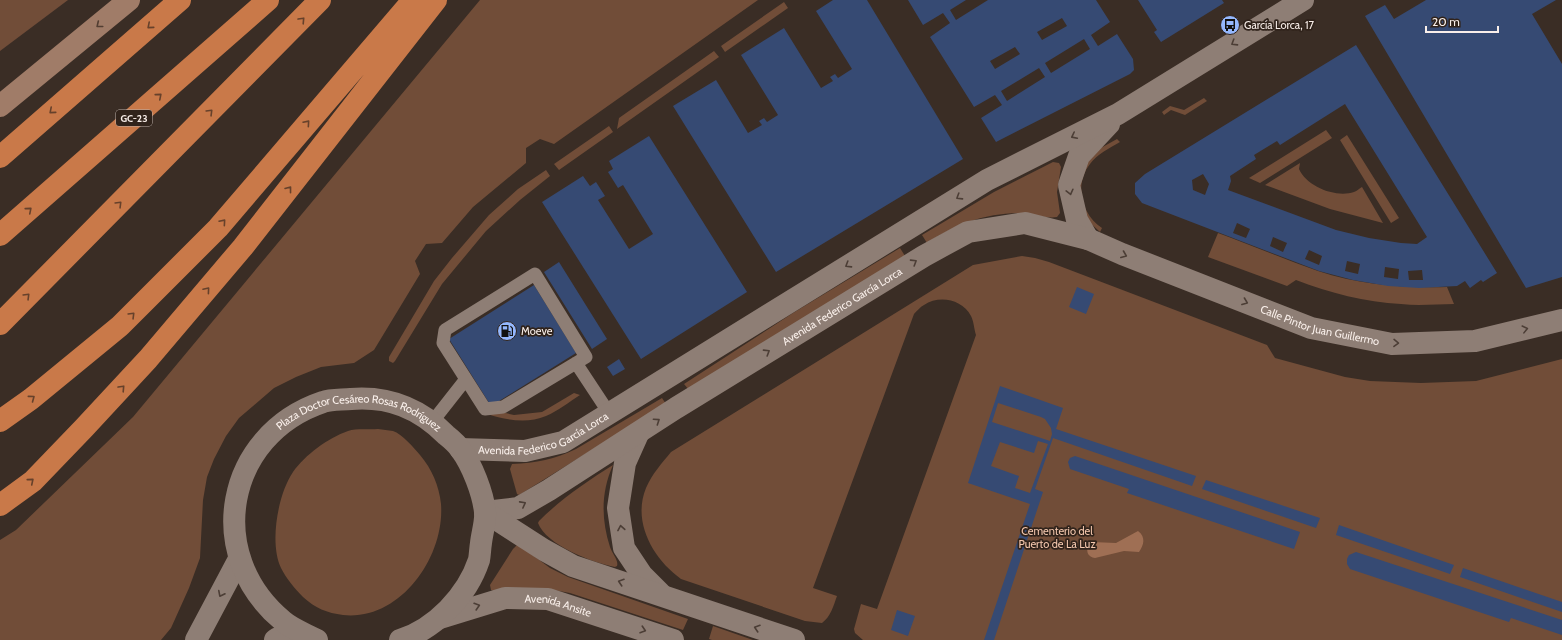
<svg xmlns="http://www.w3.org/2000/svg" width="1562" height="640" font-family="Cabin,sans-serif">
	<rect width="100%" height="100%" fill="#3a2d25"/>
	<path fill="#714d38" d="M 0,0 L 68,0 L 0,51 Z
		M 480,0 L 758,0 L 554,144 L 540,139 L 526,148 L 526,163 L 473,207 L 442,243 L 426,244 L 415,261 L 420,274 L 374,350 L 354,363 L 321,367 L 296,377 L 274,388 L 239,418 L 226,436 L 214,459 L 207,477 L 203,500 L 200,558 L 189,588 L 171,628 L 161,640 L 0,640 L 0,540 L 16,530 L 133,417 Z
		M 784,2 L 788,8 L 725,52 L 721,46 Z
		M 714,51 L 719,57 L 617,129 L 619,118 Z
		M 1204,98 L 1207,101 L 1185,115 L 1171,110 L 1164,115 L 1162,112 L 1170,106 L 1184,110 Z
		M 609,126 L 613,132 L 559,170 L 554,164 Z
		M 1326,130 L 1332,138 L 1260,183 L 1249,178 Z
		M 1347,135 L 1399,218 L 1391,223 L 1340,140 Z
		M 1117,139 L 1120,142 C 1110,148 1097,154 1090,164 C 1074,184 1081,214 1102,228 L 1100,232 L 1088,221 L 1078,199 L 1082,167 L 1099,149 Z
		M 1053,162 L 1059,163 L 1061,167 L 1057,192 L 1060,213 L 1057,217 C 1047,219 1034,214 1023,213 C 986,213 959,223 927,243 L 922,235 L 994,192 Z
		M 1300,163 L 1299,169 C 1307,187 1336,198 1354,192 C 1357,191 1360,188 1362,187 L 1383,223 L 1330,209 L 1265,185 Z
		M 546,170 L 550,176 L 520,200 L 486,231 L 442,284 L 395,361 L 393,363 L 389,361 L 389,357 L 434,281 L 452,258 L 489,215 L 518,189 Z
		M 1218,233 C 1251,245 1284,259 1318,271 C 1359,285 1404,288 1447,287 L 1454,304 C 1437,304 1419,306 1401,304 C 1365,302 1330,293 1296,280 L 1287,286 L 1208,257 Z
		M 900,248 L 905,256 L 689,390 L 684,384 L 793,313 Z
		M 1022,256 L 1035,258 L 1049,262 L 1267,345 L 1275,358 L 1345,377 L 1370,381 L 1421,383 L 1476,381 L 1562,359 L 1562,640 L 863,640 L 855,633 L 854,629 L 861,604 L 877,609 L 976,335 C 974,329 974,322 971,316 C 962,299 939,295 924,305 C 920,307 917,311 914,314 L 813,588 L 837,596 C 833,607 831,616 822,623 L 805,621 L 681,579 C 653,559 632,522 646,488 C 652,474 662,463 671,452 L 973,265 Z
		M 574,393 L 580,395 C 569,402 558,411 546,416 C 527,424 506,420 487,414 L 492,410 L 514,415 L 542,412 Z
		M 662,398 L 666,404 L 519,495 L 517,494 L 510,469 L 512,464 C 536,463 555,459 576,449 Z
		M 378,429 C 383,430 388,430 393,431 C 402,434 414,448 420,455 C 432,469 439,486 441,504 C 445,557 400,621 343,615 C 327,613 315,608 303,597 C 295,589 286,578 281,568 C 269,543 278,494 293,472 C 305,455 328,438 348,431 C 357,428 369,430 378,429 Z
		M 613,465 C 601,492 601,519 610,547 C 612,553 619,561 617,566 L 615,567 C 593,563 546,545 538,523 L 539,521 C 561,499 586,482 613,465 Z
		M 518,544 L 550,568 L 568,577 L 688,619 L 683,630 L 570,593 C 543,587 521,587 494,591 L 491,590 L 490,585 L 513,549 Z
		M 713,626 L 753,640 L 712,640 L 709,639 Z"/>
	<path fill="#9f6f54" d="M 1138,531 C 1146,537 1144,545 1139,552 L 1124,551 L 1095,558 C 1088,557 1086,552 1088,546 L 1092,542 L 1116,543 Z"/>
	<path fill="#364a73" fill-rule="evenodd" d="M 833,0 L 867,0 L 963,159 L 776,272 L 673,106 L 716,80 L 748,133 L 762,125 L 759,121 L 764,118 L 767,122 L 778,115 L 741,55 L 784,28 L 821,88 L 833,81 L 830,77 L 835,74 L 838,78 L 852,69 L 816,11 Z
		M 908,0 L 966,0 L 950,10 L 956,20 L 988,0 L 1096,0 L 1110,22 L 1091,35 L 1098,46 L 1117,34 L 1133,59 L 1134,70 L 1130,74 L 996,142 L 981,118 L 1002,105 L 995,95 L 974,107 L 930,37 L 950,23 L 943,13 L 923,25 ZM 1062,18 L 1067,26 L 1042,40 L 1037,32 ZM 1084,39 L 1090,49 L 1051,73 L 1045,63 ZM 1015,47 L 1020,54 L 995,69 L 990,61 ZM 1039,68 L 1045,77 L 1007,101 L 1001,91 Z
		M 1138,0 L 1222,0 L 1224,3 L 1161,42 L 1154,32 L 1157,30 Z
		M 1426,0 L 1556,0 L 1532,14 L 1562,64 L 1562,277 L 1526,288 L 1365,16 L 1385,5 L 1394,19 Z
		M 1356,45 L 1497,273 L 1483,282 L 1481,280 L 1470,288 L 1465,281 L 1457,286 L 1419,288 L 1388,286 L 1353,280 L 1319,271 L 1142,203 L 1135,194 L 1135,183 L 1145,174 ZM 1345,104 L 1427,237 L 1417,244 L 1401,243 L 1369,238 L 1336,230 L 1228,190 L 1231,181 L 1230,176 L 1256,159 L 1254,155 L 1277,141 L 1280,145 ZM 1203,174 L 1209,184 L 1205,195 L 1193,190 L 1192,180 ZM 1237,223 L 1250,229 L 1246,238 L 1233,233 ZM 1273,237 L 1287,243 L 1283,252 L 1270,246 ZM 1309,250 L 1322,256 L 1319,265 L 1305,259 ZM 1347,261 L 1360,264 L 1358,274 L 1345,271 ZM 1385,267 L 1399,269 L 1398,279 L 1384,277 ZM 1422,270 L 1423,280 L 1409,280 L 1408,271 Z
		M 649,136 L 747,292 L 641,359 L 542,202 L 583,176 L 590,186 L 596,182 L 605,196 L 598,200 L 629,249 L 653,234 L 623,185 L 618,188 L 608,172 L 613,169 L 609,161 Z
		M 559,262 L 607,339 L 592,349 L 544,272 Z
		M 534,285 L 576,353 L 491,406 L 449,339 Z
		M 1077,287 L 1094,294 L 1086,314 L 1069,307 Z
		M 619,359 L 625,369 L 613,376 L 607,367 Z
		M 1000,386 L 1063,408 L 1056,429 L 1196,476 L 1192,486 L 1053,438 L 1035,489 L 1043,492 L 994,640 L 984,640 L 1030,504 L 968,483 ZM 998,403 L 1041,417 L 1045,419 L 1051,428 L 1052,434 L 1050,441 L 992,422 ZM 1038,441 L 1048,444 L 1030,493 L 1015,488 L 1019,476 L 991,466 L 1000,442 L 1034,453 Z
		M 1075,456 L 1300,532 L 1294,549 L 1127,493 L 1129,489 L 1070,469 L 1068,462 L 1070,458 Z
		M 1206,480 L 1320,518 L 1316,528 L 1202,489 Z
		M 1339,525 L 1454,565 L 1450,574 L 1336,535 Z
		M 1356,552 L 1562,620 L 1562,635 L 1511,618 L 1509,622 L 1350,569 L 1347,564 L 1347,559 L 1349,555 Z
		M 1463,568 L 1562,602 L 1562,612 L 1460,577 Z
		M 897,610 L 915,616 L 908,636 L 891,630 Z"/>
	<g fill="none" stroke-linecap="round" stroke-linejoin="round">
		<path stroke="#8e7e75" stroke-width="13" d="M 535,274 L 586,357 L 503,407 L 485,409 L 443,343 L 445,330 Z
			M 576,363 L 609,413
			M 433,421 L 466,379"/>
		<g stroke="#8e7e75" stroke-width="22">
			<path d="M 1088,239 L 1077,220 L 1069,185 L 1079,156 L 1109,124"/>
			<path d="M 638,434 L 625,463 L 618,508 L 624,548 L 642,575 L 660,593"/>
			<path id="s1" d="M 460,449 L 525,451 L 563,442 L 987,180 L 1118,114 L 1303,0"/>
			<path id="s2" d="M 485,512 L 518,508 L 549,490 L 676,408 L 924,256 L 968,232 L 1025,223 L 1088,239 L 1122,254 L 1311,328 L 1392,344 L 1475,341 L 1562,320"/>
			<path d="M 485,512 L 544,550 L 573,566 L 794,640"/>
			<path id="s3" d="M 440,618 L 505,598 L 548,599 L 673,640"/>
			<path d="M 196,640 L 239,559"/>
			<path d="M 275,640 L 278,638 L 308,640"/>
			<path id="s4" d="M 317,640 C 306,634 292,629 283,621 C 203,555 225,435 323,402 C 331,399 342,400 351,399 C 389,396 419,408 446,435 C 451,439 457,444 461,450 C 472,465 483,493 485,512 C 486,521 482,533 481,543 C 480,549 480,555 479,560 C 467,596 435,629 400,640"/>
		</g>
		<path stroke="#a07c68" stroke-width="22" d="M 0,106 L 129,0"/>
		<path stroke="#c97949" stroke-width="22" d="M 0,157 L 180,0
			M 0,235 L 268,0
			M 0,324 L 320,0
			M 0,421 L 31,399 L 120,326 L 218,228 L 413,0
			M 0,505 L 33,481 L 84,428 L 148,359 L 243,247 L 436,0"/>
	</g>
	<defs><path id="oneway-chevron" d="M-2-3.5L2.5 0L-2 3.5" fill="none" stroke-width="1.6" stroke-linecap="round" stroke-linejoin="round"/></defs>
	<g stroke="#66412b">
		<use href="#oneway-chevron" transform="translate(302 20) rotate(-47)"/>
		<use href="#oneway-chevron" transform="translate(150 26) rotate(139)"/>
		<use href="#oneway-chevron" transform="translate(159 96) rotate(-41)"/>
		<use href="#oneway-chevron" transform="translate(52 111) rotate(139)"/>
		<use href="#oneway-chevron" transform="translate(210 112) rotate(-45)"/>
		<use href="#oneway-chevron" transform="translate(307 123) rotate(-49)"/>
		<use href="#oneway-chevron" transform="translate(289 189) rotate(-52)"/>
		<use href="#oneway-chevron" transform="translate(119 204) rotate(-45)"/>
		<use href="#oneway-chevron" transform="translate(29 210) rotate(-41)"/>
		<use href="#oneway-chevron" transform="translate(223 222) rotate(-49)"/>
		<use href="#oneway-chevron" transform="translate(207 290) rotate(-50)"/>
		<use href="#oneway-chevron" transform="translate(27 296) rotate(-45)"/>
		<use href="#oneway-chevron" transform="translate(132 315) rotate(-45)"/>
		<use href="#oneway-chevron" transform="translate(122 388) rotate(-47)"/>
		<use href="#oneway-chevron" transform="translate(32 398) rotate(-37)"/>
		<use href="#oneway-chevron" transform="translate(31 481) rotate(-40)"/>
	</g>
	<use stroke="#523e32" href="#oneway-chevron" transform="translate(99 25) rotate(141)"/>
	<g stroke="#4c3e36">
		<use href="#oneway-chevron" transform="translate(1234 43) rotate(148)"/>
		<use href="#oneway-chevron" transform="translate(1074 136) rotate(153)"/>
		<use href="#oneway-chevron" transform="translate(1070 192) rotate(76)"/>
		<use href="#oneway-chevron" transform="translate(959 197) rotate(148)"/>
		<use href="#oneway-chevron" transform="translate(1124 255) rotate(22)"/>
		<use href="#oneway-chevron" transform="translate(914 262) rotate(-32)"/>
		<use href="#oneway-chevron" transform="translate(848 265) rotate(148)"/>
		<use href="#oneway-chevron" transform="translate(1245 302) rotate(21)"/>
		<use href="#oneway-chevron" transform="translate(1525 329) rotate(-14)"/>
		<use href="#oneway-chevron" transform="translate(1396 343) rotate(1)"/>
		<use href="#oneway-chevron" transform="translate(767 352) rotate(-32)"/>
		<use href="#oneway-chevron" transform="translate(657 421) rotate(-34)"/>
		<use href="#oneway-chevron" transform="translate(523 504) rotate(-28)"/>
		<use href="#oneway-chevron" transform="translate(621 528) rotate(-100)"/>
		<use href="#oneway-chevron" transform="translate(621 582) rotate(-162)"/>
		<use href="#oneway-chevron" transform="translate(221 594) rotate(117)"/>
		<use href="#oneway-chevron" transform="translate(477 606) rotate(-17)"/>
		<use href="#oneway-chevron" transform="translate(757 628) rotate(-162)"/>
		<use href="#oneway-chevron" transform="translate(643 630) rotate(18)"/>
	</g>
	<defs>
		<g id="bus-disc" transform="scale(1)"><circle r="9.5" fill="#94b7fd" stroke="#30231b"/><path d="M-5-6H5V4H4V6H2V4H-2V6H-4V4H-5ZM-3.5-4V0h7V-4ZM-3.5 1.2v1.5H-2V1.2ZM2 1.2v1.5H3.5V1.2Z" fill="#111"/></g>
		<g id="fuel-disc" transform="scale(1)"><circle r="9.5" fill="#94b7fd" stroke="#30231b"/><path d="M-5.5-6h7V0h2V4h1.3V-2.5L3-4.5l.8-.8L6-3V5H2.5V1h-1V6h-7ZM-4.2-4.7v3.2H.2V-4.7Z" fill="#111"/></g>
	</defs>
	<g fill-rule="evenodd">
		<use href="#bus-disc" x="1230" y="25"/>
		<use href="#fuel-disc" x="507" y="331"/>
	</g>
	<g text-anchor="middle" dominant-baseline="central" stroke-width="3.5" stroke-linejoin="round" paint-order="stroke">
		<rect fill="#30231b" stroke="#bdb2ac" stroke-width="1" x="116" y="110" width="36" height="16" rx="3"/>
		<g font-size="10" font-weight="bold" fill="#f9efea">
			<text x="134" y="118">GC-23</text>
		</g>
		<g font-size="11" fill="#f9efea" stroke="#30231b" text-anchor="start">
			<text x="1244" y="25">García Lorca, 17</text>
			<text x="521" y="331">Moeve</text>
		</g>
		<g font-size="11" fill="#f9efea" stroke="#30231b">
			<text stroke="none"><textPath href="#s2" startOffset="415">Avenida Federico García Lorca</textPath></text>
			<text stroke="none"><textPath href="#s2" startOffset="932">Calle Pintor Juan Guillermo</textPath></text>
			<text stroke="none"><textPath href="#s1" startOffset="87">Avenida Federico García Lorca</textPath></text>
			<text stroke="none"><textPath href="#s4" startOffset="349">Plaza Doctor Cesáreo Rosas Rodríguez</textPath></text>
			<text stroke="none"><textPath href="#s3" startOffset="122">Avenida Ansite</textPath></text>
		</g>
		<g font-size="11" fill="#f5c8ae" stroke="#30231b">
			<text x="1057" y="531">Cementerio del<tspan x="1057" dy="13">Puerto de La Luz</tspan></text>
		</g>
	</g>
	<path d="M1426 26v6h72v-6" fill="none" stroke="#f9efea" stroke-width="2"/>
	<text x="1432" y="26" font-size="12" fill="#f9efea" stroke="#30231b" stroke-width="3" paint-order="stroke">20 m</text>
</svg>
